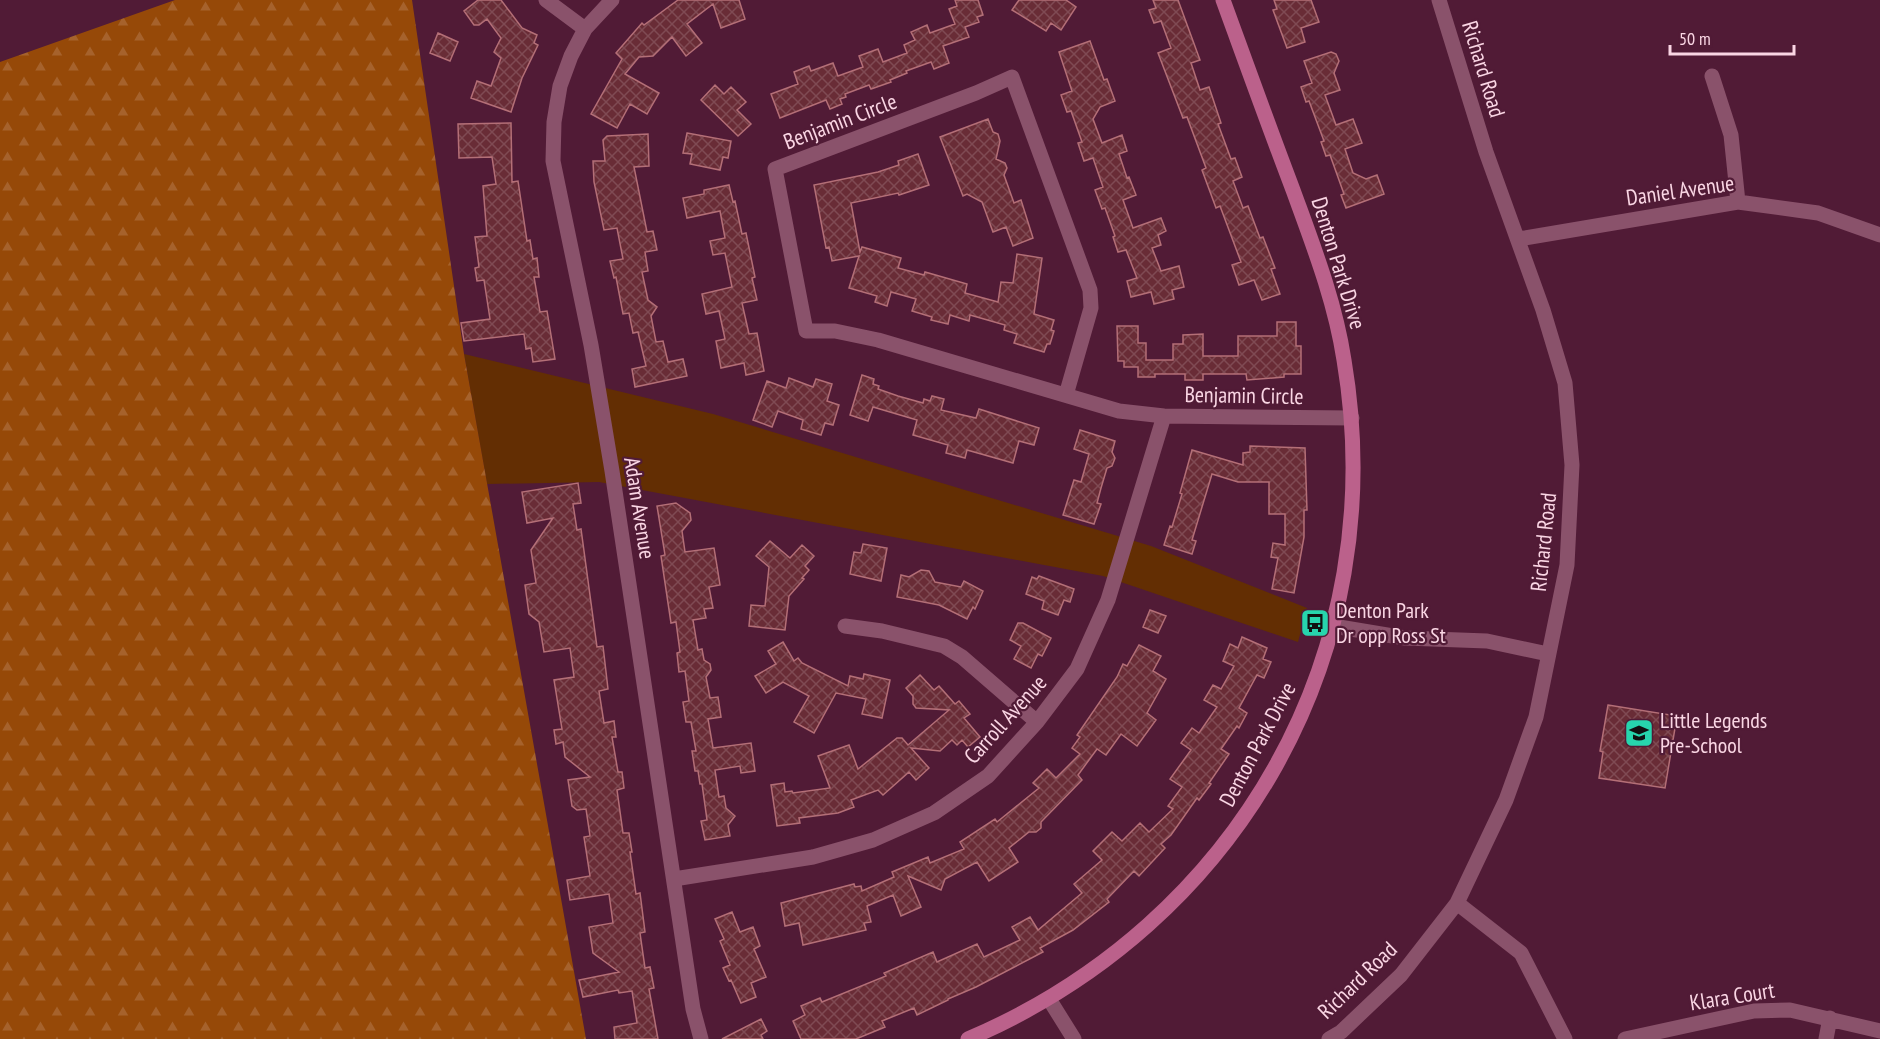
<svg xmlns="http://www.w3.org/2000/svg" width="1880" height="1039" font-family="'PT Sans Narrow',sans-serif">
	<defs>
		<pattern id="forest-firs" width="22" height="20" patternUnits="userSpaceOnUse" patternTransform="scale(1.5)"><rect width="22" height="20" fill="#964908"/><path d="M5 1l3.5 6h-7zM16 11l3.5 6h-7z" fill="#a6622c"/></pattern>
		<pattern id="building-cross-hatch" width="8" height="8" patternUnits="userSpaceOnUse" patternTransform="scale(1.5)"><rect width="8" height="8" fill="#692c36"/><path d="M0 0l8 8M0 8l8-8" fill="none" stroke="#7f4a53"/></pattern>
	</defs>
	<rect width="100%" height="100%" fill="#511b36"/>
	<path fill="#632e03" d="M 464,354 L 713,414 L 1151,546 L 1307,608 L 1298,642 L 1103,576 L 599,482 L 487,484 Z"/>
	<path fill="url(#forest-firs)" d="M 175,0 L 412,0 L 464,354 L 586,1039 L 0,1039 L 0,62 Z"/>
	<path fill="url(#building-cross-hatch)" stroke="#b46f77" stroke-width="1.5" d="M 478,0 L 501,0 L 522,28 L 537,35 L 534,43 L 538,45 L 522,78 L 511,112 L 471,98 L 477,81 L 491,86 L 501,58 L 494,52 L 501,38 L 487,19 L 479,25 L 474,25 L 464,11 Z
		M 678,0 L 739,0 L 745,19 L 721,28 L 713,4 L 687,24 L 702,43 L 686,56 L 672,37 L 653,56 L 639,57 L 625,74 L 659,93 L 647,114 L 630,104 L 617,128 L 591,114 L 622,59 L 616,53 L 642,23 L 644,25 Z
		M 955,0 L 978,0 L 983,15 L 977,17 L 979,22 L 965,27 L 969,37 L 943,46 L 949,63 L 934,69 L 931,62 L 906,71 L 907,73 L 890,80 L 891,82 L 871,89 L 869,85 L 845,94 L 846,97 L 840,99 L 842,104 L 830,109 L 826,100 L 780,118 L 771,94 L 798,84 L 794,72 L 809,66 L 811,71 L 833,63 L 838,76 L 863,67 L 859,56 L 878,49 L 883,62 L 907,53 L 904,45 L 915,40 L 911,32 L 927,25 L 930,33 L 955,24 L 949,9 L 957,6 Z
		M 1019,0 L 1066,0 L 1076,7 L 1061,30 L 1051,23 L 1046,31 L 1012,10 Z
		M 1153,0 L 1178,0 L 1200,60 L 1191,63 L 1200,90 L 1209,87 L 1221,123 L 1218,124 L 1231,159 L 1235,158 L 1242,177 L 1233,181 L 1243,208 L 1248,206 L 1260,238 L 1263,237 L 1275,268 L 1271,269 L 1280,294 L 1262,300 L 1254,280 L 1239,285 L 1232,265 L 1241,262 L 1220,206 L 1216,208 L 1202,170 L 1206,168 L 1187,117 L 1183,118 L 1158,53 L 1171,48 L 1161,21 L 1154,23 L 1149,10 L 1156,8 Z
		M 1274,0 L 1311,0 L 1319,22 L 1301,28 L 1305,42 L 1287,48 L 1273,10 L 1277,9 Z
		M 438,33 L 458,42 L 450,61 L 430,53 Z
		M 1090,41 L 1104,80 L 1107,79 L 1115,101 L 1100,107 L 1093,119 L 1102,143 L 1122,135 L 1127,151 L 1119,154 L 1127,178 L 1129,177 L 1136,195 L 1123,200 L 1133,228 L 1161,218 L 1166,231 L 1158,235 L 1161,245 L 1152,248 L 1161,271 L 1179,266 L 1184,287 L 1172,290 L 1174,299 L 1154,304 L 1151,292 L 1131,297 L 1127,281 L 1137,278 L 1126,250 L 1118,252 L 1113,237 L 1115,236 L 1105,208 L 1102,209 L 1095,190 L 1103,187 L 1093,158 L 1084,161 L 1078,143 L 1082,142 L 1071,111 L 1067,112 L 1061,95 L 1072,91 L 1059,52 Z
		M 1331,52 L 1336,54 L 1339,61 L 1334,73 L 1340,90 L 1325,95 L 1336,125 L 1353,119 L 1362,143 L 1345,149 L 1353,173 L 1366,179 L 1377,175 L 1384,194 L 1346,208 L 1341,195 L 1344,194 L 1330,155 L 1326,156 L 1321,142 L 1324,141 L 1309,101 L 1306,102 L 1301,87 L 1312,83 L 1304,61 Z
		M 715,85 L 724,94 L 731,87 L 746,102 L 737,110 L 751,124 L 738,136 L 701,100 Z
		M 988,119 L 993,132 L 998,134 L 1000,141 L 996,159 L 1005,163 L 1007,168 L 1004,175 L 1014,203 L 1021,200 L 1033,238 L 1013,246 L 1006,227 L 993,232 L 982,202 L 967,194 L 963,196 L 940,137 Z
		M 511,123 L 512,182 L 518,181 L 527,241 L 530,240 L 533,259 L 537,258 L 539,277 L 534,277 L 540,312 L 547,311 L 555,359 L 533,362 L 531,348 L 526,349 L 524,334 L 464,341 L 461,323 L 490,319 L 484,280 L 477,281 L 475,268 L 479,267 L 475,237 L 487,236 L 483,186 L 496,184 L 492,157 L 459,158 L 458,124 Z
		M 687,133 L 731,141 L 728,158 L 723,157 L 720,170 L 690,164 L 692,154 L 683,153 Z
		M 648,134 L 649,166 L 634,167 L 647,232 L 653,231 L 657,250 L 645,252 L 648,271 L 642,272 L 648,300 L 657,307 L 651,316 L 656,342 L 663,341 L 668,362 L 683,359 L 687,376 L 635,387 L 632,369 L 646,366 L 638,332 L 633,333 L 629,313 L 623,314 L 616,277 L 614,278 L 610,261 L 623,259 L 617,228 L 604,230 L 594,182 L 593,161 L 605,161 L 603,140 L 607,136 Z
		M 918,154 L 929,185 L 899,195 L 898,193 L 851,203 L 860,252 L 862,247 L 901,258 L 898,268 L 924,275 L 925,272 L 967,284 L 965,293 L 998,302 L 1001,282 L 1013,283 L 1017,254 L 1042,258 L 1034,314 L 1054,320 L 1051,330 L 1054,331 L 1050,344 L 1047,344 L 1044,352 L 1014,343 L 1017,334 L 1004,330 L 1005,325 L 970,315 L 969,321 L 950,315 L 948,324 L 931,320 L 932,317 L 912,311 L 916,299 L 891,292 L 887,306 L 875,302 L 877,296 L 849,288 L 859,256 L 832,261 L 829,247 L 826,248 L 814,185 L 878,172 L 899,165 L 898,161 Z
		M 729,185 L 733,202 L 735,201 L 742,234 L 746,233 L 755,277 L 752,278 L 757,300 L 742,303 L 749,334 L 757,333 L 764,371 L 746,375 L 744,363 L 721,368 L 716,341 L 725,339 L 719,311 L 706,314 L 702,294 L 732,287 L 725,253 L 713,255 L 710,241 L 725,238 L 720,211 L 687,218 L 683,198 L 704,194 L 704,190 Z
		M 1277,322 L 1296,322 L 1296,346 L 1301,346 L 1301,374 L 1284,374 L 1284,377 L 1247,380 L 1246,374 L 1203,374 L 1203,380 L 1185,380 L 1185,374 L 1155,374 L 1155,377 L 1138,377 L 1138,367 L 1124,367 L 1124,361 L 1118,361 L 1117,326 L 1138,326 L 1138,343 L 1146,343 L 1146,360 L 1173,360 L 1173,344 L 1183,344 L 1183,335 L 1203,334 L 1203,356 L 1238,356 L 1238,336 L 1277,336 Z
		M 862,375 L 874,379 L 873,384 L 879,386 L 878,389 L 898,396 L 923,403 L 924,399 L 930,401 L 932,396 L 944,399 L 941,410 L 976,418 L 979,409 L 1039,428 L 1034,445 L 1019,441 L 1013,463 L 967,450 L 965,458 L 946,453 L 948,445 L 913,435 L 917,420 L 873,407 L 868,421 L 850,415 Z
		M 789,378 L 813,387 L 816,379 L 832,384 L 827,401 L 839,405 L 833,425 L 825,423 L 821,435 L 801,429 L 803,420 L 778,411 L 772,427 L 753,420 L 767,381 L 786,388 Z
		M 1080,430 L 1115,441 L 1112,452 L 1115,458 L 1112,466 L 1107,468 L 1101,488 L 1097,503 L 1101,504 L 1094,524 L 1063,515 L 1074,480 L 1081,482 L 1089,454 L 1074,449 Z
		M 1250,446 L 1305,448 L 1307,510 L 1304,510 L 1304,537 L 1294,593 L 1272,589 L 1278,558 L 1271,557 L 1273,543 L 1285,545 L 1285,514 L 1269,514 L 1269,482 L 1238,482 L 1212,474 L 1192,540 L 1196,541 L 1192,554 L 1164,545 L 1170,526 L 1172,527 L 1182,494 L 1180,493 L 1192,450 L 1243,465 L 1243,453 L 1250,452 Z
		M 578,483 L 581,503 L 573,504 L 577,530 L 581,529 L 597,647 L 603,646 L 608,689 L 599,691 L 604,723 L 614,721 L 616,737 L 612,737 L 618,772 L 622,772 L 624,788 L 617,790 L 623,833 L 629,833 L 632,852 L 630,852 L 636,894 L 640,893 L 645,932 L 640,933 L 645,968 L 650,967 L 654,988 L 649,989 L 658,1039 L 615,1039 L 614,1027 L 637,1023 L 632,991 L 619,993 L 618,990 L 583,997 L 579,980 L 619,972 L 593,953 L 589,927 L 613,923 L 609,894 L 570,900 L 567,880 L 590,876 L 584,837 L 590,836 L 586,809 L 577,810 L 572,806 L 568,780 L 590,777 L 565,757 L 563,742 L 556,744 L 554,730 L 562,729 L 554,680 L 574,677 L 570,648 L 544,652 L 539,622 L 529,614 L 525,585 L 536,583 L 531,550 L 553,518 L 527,523 L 522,492 Z
		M 676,503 L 690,513 L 691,520 L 682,531 L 685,552 L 714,548 L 717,566 L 720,585 L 709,587 L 713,608 L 704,609 L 706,618 L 693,620 L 698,650 L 702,649 L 704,660 L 710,664 L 711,670 L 706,677 L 710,698 L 718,697 L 721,717 L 708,719 L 713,748 L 751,743 L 755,771 L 741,773 L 740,766 L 715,770 L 719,797 L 724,796 L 726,808 L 735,816 L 728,825 L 730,836 L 705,840 L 701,821 L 707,820 L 702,784 L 700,784 L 698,771 L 695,771 L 692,751 L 696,751 L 691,722 L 686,722 L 683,702 L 689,701 L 685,671 L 679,672 L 677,653 L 680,652 L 676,622 L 671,623 L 661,556 L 665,555 L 657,506 Z
		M 770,541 L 790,558 L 802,545 L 814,556 L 805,566 L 809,570 L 802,578 L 804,579 L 789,596 L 785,630 L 749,626 L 751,605 L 765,606 L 769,567 L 756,556 Z
		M 863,544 L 887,548 L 881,581 L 850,574 L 854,552 L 861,553 Z
		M 921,570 L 929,571 L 935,582 L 961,587 L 964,581 L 983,591 L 975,609 L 973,607 L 967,619 L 939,605 L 897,597 L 901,575 L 909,577 Z
		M 1039,576 L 1074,589 L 1070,602 L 1064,600 L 1058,615 L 1042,609 L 1044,601 L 1026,594 L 1032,577 L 1037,579 Z
		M 1150,610 L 1166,616 L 1158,633 L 1143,627 Z
		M 1018,623 L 1023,623 L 1051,638 L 1042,656 L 1038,654 L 1031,668 L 1014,659 L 1021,646 L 1010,640 Z
		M 1242,637 L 1267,648 L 1263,659 L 1271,662 L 1264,678 L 1257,675 L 1239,708 L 1247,713 L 1239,728 L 1237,726 L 1221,749 L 1229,754 L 1209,783 L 1211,784 L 1199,800 L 1197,798 L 1171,835 L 1161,844 L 1165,848 L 1139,876 L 1134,871 L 1107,899 L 1109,902 L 1073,930 L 1040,948 L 1043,952 L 976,987 L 948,999 L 948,1000 L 917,1015 L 914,1008 L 882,1021 L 885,1027 L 856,1039 L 801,1039 L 793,1021 L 805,1015 L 801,1006 L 820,998 L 822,1002 L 886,976 L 884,973 L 933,952 L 937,962 L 977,944 L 984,957 L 1020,940 L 1012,927 L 1030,917 L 1038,930 L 1082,893 L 1074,884 L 1102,860 L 1093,851 L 1112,832 L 1122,841 L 1140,823 L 1149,832 L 1173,809 L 1168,806 L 1182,787 L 1170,779 L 1191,750 L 1181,743 L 1192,728 L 1199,733 L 1217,707 L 1204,700 L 1213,685 L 1221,689 L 1234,666 L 1223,661 L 1230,644 L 1238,648 Z
		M 783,642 L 794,661 L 798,658 L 802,663 L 848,686 L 850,676 L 863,679 L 864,674 L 890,680 L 882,718 L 862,714 L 866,699 L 836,693 L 814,733 L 794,722 L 809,696 L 783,682 L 766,693 L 755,676 L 776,664 L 768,651 Z
		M 1139,645 L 1161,656 L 1153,671 L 1166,679 L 1147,713 L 1156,720 L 1137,746 L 1121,734 L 1106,755 L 1097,749 L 1078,775 L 1082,780 L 1041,822 L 1041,828 L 1036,832 L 1029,832 L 1009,848 L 1018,862 L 989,881 L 977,862 L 945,879 L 941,890 L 908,876 L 921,907 L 901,916 L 893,895 L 867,906 L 871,922 L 864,923 L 866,930 L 803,945 L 799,923 L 785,926 L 781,903 L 854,884 L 855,887 L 861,886 L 862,891 L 894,877 L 892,872 L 928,857 L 930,863 L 964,849 L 960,842 L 995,819 L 997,822 L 1039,788 L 1033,783 L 1047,769 L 1056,778 L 1080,754 L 1072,748 L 1080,737 L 1077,735 L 1117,677 L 1123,664 L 1127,666 Z
		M 920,675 L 934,690 L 939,686 L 955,704 L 959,701 L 970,714 L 964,718 L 980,737 L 968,747 L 962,740 L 957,745 L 952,740 L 940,751 L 911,748 L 929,768 L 916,780 L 909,772 L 883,795 L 878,790 L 851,800 L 854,807 L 838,813 L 799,818 L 800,823 L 777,826 L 771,785 L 784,783 L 785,792 L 792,791 L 793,793 L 830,788 L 818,756 L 849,745 L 858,769 L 897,738 L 902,738 L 908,745 L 949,710 L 916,708 L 913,704 L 913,696 L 906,688 Z
		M 1608,705 L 1677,716 L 1665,788 L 1599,778 L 1603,752 L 1600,751 Z
		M 732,912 L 740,932 L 753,927 L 760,946 L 754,949 L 766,977 L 751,983 L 756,997 L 741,1003 L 731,980 L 729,981 L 723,968 L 730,965 L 720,941 L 724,939 L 715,919 Z
		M 761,1019 L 767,1031 L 761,1035 L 763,1039 L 722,1039 Z"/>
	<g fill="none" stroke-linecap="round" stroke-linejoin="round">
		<path stroke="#8a526b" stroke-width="15" d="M 546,0 L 585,29
			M 612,0 L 585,29 L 571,56 L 560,86 L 554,122 L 553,161 L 591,345 L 612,471 L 693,1009 L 701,1039
			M 1712,76 L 1731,135 L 1738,202
			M 1519,239 L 1738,202 L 1818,213 L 1880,235
			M 1066,395 L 1091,308 L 1090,290 L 1012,77 L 976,93 L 775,169 L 806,331 L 835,331 L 878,340 L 1119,411 L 1164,416 L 1352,418
			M 845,626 L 882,631 L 944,646 L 962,657 L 1037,722
			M 1333,626 L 1405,638 L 1487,641 L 1548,654
			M 674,879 L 813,857 L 873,840 L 934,813 L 988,776 L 1037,722 L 1077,669 L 1108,600 L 1164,416
			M 1457,903 L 1521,953 L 1565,1039
			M 1049,999 L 1074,1039
			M 1329,1039 L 1341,1032 L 1401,975 L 1457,903 L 1506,800 L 1536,717 L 1567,565 L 1572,465 L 1565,383 L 1543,310 L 1486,152 L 1439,0
			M 1625,1039 L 1754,1011 L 1790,1010 L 1880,1031
			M 1826,1039 L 1830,1018"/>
		<path stroke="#bb618b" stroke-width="15" d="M 968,1039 C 1239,923 1393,652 1344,360 C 1335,301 1313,245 1293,190 C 1269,127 1246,63 1223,0"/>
	</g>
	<defs>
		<g id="bus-square" transform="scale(1.5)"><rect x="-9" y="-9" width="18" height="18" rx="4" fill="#27d5ad" stroke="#511b36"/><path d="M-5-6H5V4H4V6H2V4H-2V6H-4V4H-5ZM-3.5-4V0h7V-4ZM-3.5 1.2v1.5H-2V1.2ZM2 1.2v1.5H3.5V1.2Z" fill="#111"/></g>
		<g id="school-square" transform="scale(1.5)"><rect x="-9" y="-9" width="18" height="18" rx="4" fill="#27d5ad" stroke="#511b36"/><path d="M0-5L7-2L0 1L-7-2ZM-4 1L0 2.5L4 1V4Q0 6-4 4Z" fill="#111"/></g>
	</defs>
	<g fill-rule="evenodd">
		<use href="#bus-square" x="1315" y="623"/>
		<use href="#school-square" x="1639" y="733"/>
	</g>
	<g text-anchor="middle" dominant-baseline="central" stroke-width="4.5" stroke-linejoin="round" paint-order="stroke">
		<g font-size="22" fill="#fad6e4" stroke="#511b36">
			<text transform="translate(1484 69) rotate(73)">Richard Road</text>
			<text transform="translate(840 121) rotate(-21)">Benjamin Circle</text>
			<text transform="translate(1680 190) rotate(-8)">Daniel Avenue</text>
			<text transform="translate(1339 263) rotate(73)">Denton Park Drive</text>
			<text transform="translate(1244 395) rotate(1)">Benjamin Circle</text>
			<text transform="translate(640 508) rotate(81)">Adam Avenue</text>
			<text transform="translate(1543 542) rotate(-84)">Richard Road</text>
			<text transform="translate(1005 719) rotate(-48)">Carroll Avenue</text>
			<text transform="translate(1257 744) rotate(-62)">Denton Park Drive</text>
			<text transform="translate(1357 980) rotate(-44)">Richard Road</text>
			<text transform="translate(1732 996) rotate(-9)">Klara Court</text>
		</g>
		<g font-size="22" fill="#fad6e4" stroke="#511b36" text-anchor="start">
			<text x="1336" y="610">Denton Park<tspan x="1336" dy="25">Dr opp Ross St</tspan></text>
			<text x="1660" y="720">Little Legends<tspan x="1660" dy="25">Pre-School</tspan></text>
		</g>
	</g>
	<path d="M1670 45v9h124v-9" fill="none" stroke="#fad6e4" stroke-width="3"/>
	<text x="1679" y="45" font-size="18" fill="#fad6e4" stroke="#511b36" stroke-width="4.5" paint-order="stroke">50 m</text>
</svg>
